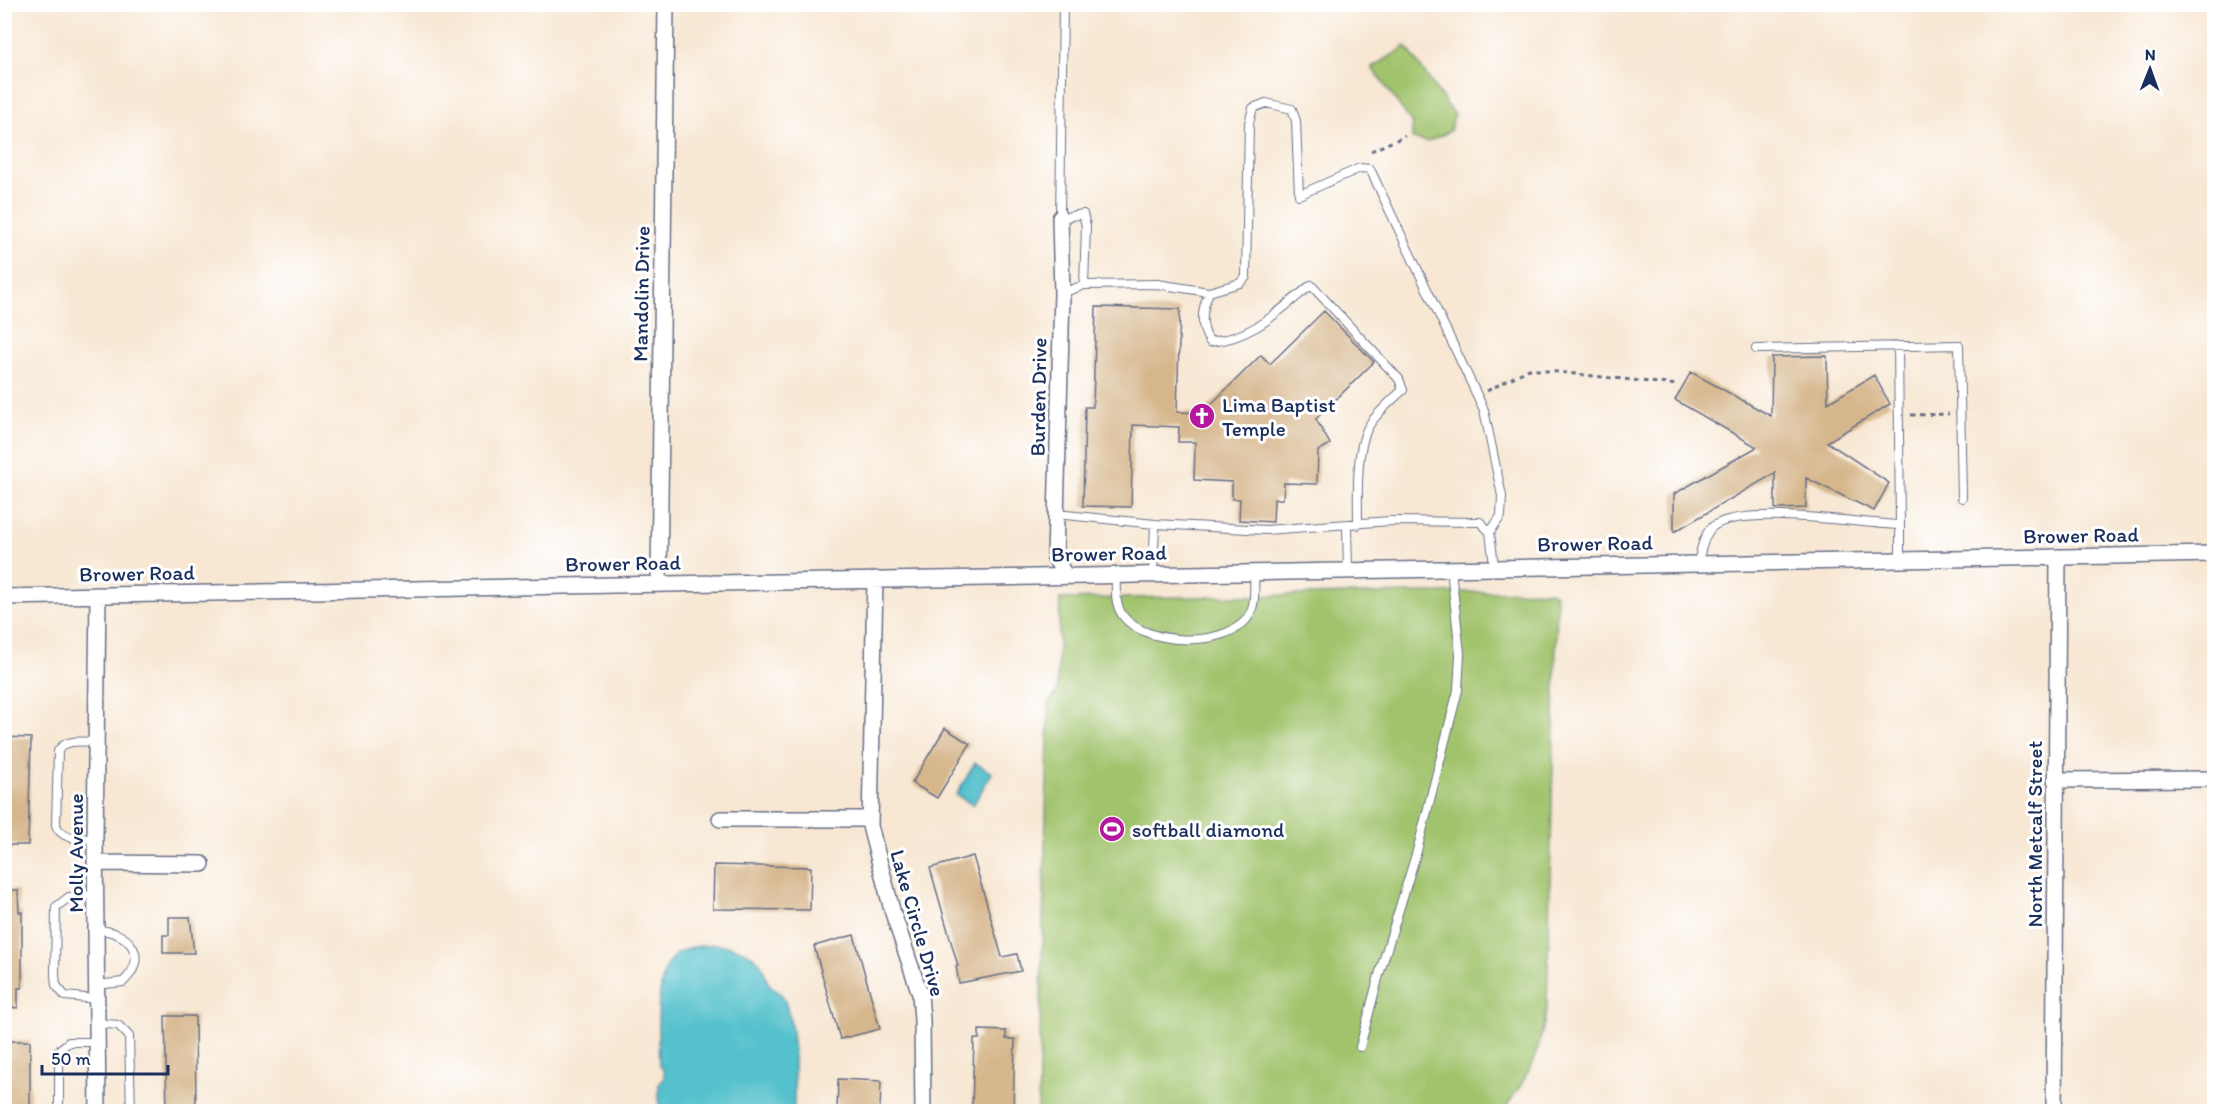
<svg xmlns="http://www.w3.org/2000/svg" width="2219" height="1116" font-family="Itim,sans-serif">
	<rect width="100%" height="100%" fill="#fff"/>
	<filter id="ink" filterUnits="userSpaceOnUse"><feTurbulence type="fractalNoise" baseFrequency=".0167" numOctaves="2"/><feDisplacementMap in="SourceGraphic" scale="12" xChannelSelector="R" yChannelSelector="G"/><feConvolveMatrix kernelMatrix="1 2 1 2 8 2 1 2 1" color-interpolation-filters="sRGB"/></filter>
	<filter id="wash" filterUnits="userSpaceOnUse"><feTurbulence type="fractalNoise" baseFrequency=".008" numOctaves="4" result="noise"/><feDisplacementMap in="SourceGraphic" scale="24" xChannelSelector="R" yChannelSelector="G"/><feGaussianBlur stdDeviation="1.35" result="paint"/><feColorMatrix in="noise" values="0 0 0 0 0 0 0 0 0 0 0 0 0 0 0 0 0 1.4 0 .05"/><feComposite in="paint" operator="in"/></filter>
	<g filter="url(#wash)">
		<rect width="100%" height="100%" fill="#f7e7d3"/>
		<path fill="#a1c36c" stroke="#5e7965" stroke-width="1.5" d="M 1406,46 L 1454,115 L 1450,131 L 1428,142 L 1412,139 L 1412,123 L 1372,68 Z
			M 1549,591 L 1555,594 L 1557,601 L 1547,1007 C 1539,1054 1531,1073 1503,1111 L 1038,1112 L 1049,702 L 1057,692 L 1060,599 Z"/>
		<path fill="#54c1cc" stroke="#387895" stroke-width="1.5" d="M 975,763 L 992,773 L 973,805 L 956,795 Z
			M 715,944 C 732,946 755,951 763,968 C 765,972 765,977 767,981 C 771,989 779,989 783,997 C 797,1026 794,1078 794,1111 L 659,1111 L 659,1084 L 664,1079 L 664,1071 L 659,1065 C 658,1038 653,968 678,953 C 689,946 703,946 715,944 Z"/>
		<g id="blocks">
			<path fill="#d6b68b" d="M 1096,307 L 1180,309 L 1177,412 L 1202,413 L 1261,355 L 1270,364 L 1324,311 L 1374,362 L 1316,419 L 1330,444 L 1318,451 L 1317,484 L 1284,483 L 1283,499 L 1274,499 L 1273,522 L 1239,520 L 1240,499 L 1232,499 L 1232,482 L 1194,480 L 1195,442 L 1178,442 L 1179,427 L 1133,425 L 1131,507 L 1083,506 L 1085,407 L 1093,407 Z
				M 1827,356 L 1828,403 L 1874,375 L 1890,404 L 1827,442 L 1889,483 L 1874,511 L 1806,478 L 1806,508 L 1775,509 L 1775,473 L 1674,532 L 1674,494 L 1757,447 L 1675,400 L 1691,372 L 1771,416 L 1772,357 Z
				M 945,728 L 970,744 L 937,798 L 912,783 Z
				M 4,737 L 31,738 L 28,845 L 4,845 Z
				M 973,856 L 1002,957 L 1017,954 L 1021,971 L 959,983 L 956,966 L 958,966 L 930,868 Z
				M 714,865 L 811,867 L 810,910 L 713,909 Z
				M 4,890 L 18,890 L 19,912 L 22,912 L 22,988 L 18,988 L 18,1008 L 4,1007 Z
				M 169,917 L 190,917 L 194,953 L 163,953 L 163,935 L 169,935 Z
				M 854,935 L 880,1029 L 840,1039 L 814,946 Z
				M 165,1016 L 195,1016 L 196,1112 L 167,1112 Z
				M 979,1030 L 1006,1031 L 1006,1039 L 1015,1039 L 1013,1112 L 972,1112 L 974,1039 L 979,1039 Z
				M 4,1041 L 30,1041 L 30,1112 L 4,1112 Z
				M 838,1079 L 881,1081 L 880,1112 L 837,1112 Z"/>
		</g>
	</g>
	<g filter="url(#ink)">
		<use href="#blocks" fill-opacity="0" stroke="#686f87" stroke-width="1.5"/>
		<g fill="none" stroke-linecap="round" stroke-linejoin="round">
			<g stroke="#686f87" stroke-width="10">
				<path id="lane" d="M 1084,285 L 1157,284 L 1209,292
					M 1062,293 L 1084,285 L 1086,226 L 1083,214 L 1060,218 L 1063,4
					M 1898,346 L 1900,525
					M 1756,349 L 1959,345 L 1962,498
					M 1056,514 L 1155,524
					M 1358,525 C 1358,498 1355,447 1370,424 C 1379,411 1392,400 1403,390 L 1399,379 L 1311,285 C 1280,310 1252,339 1210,342 C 1199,326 1202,309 1209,292 L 1240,283 L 1246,277 L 1249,123 L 1253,108 L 1266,103 L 1292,109 L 1296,121 L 1299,195 L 1360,168 L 1370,169 L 1484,410 L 1502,496 L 1501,516 L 1490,532
					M 1347,526 L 1348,569
					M 1698,562 C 1701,551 1703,537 1711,528 C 1738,503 1862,524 1900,525 L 1900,558
					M 1153,573 L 1155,524 L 1266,530 L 1390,521 L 1480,522 L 1490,532 L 1494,566
					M 1116,575 C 1116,589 1114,604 1123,616 C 1145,645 1221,648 1246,620 C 1257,608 1254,586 1254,571
					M 95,839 C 80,838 62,841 56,825 L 58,751 C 66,738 83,742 96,742
					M 95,895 L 69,897 L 56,907 L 55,975 L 56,985 L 65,996 L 96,999
					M 96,930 C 128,930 151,956 123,982 L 96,985
					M 97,1023 L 118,1025 L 129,1036 L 131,1112
					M 1360,1047 L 1379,975 L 1417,851 L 1458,690 L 1460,654 L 1451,569
					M 59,1112 L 59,1050 L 69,1042 L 97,1042"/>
			</g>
			<g stroke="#686f87" stroke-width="18">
				<path id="street" d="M 1060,218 L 1062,293 L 1055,558 L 1065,575
					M 875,579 L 870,826 L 892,910 L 920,994 L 922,1019 L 923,1112
					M 659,584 L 666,4
					M 98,595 L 95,839 L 98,1112
					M 4,597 L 2214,554
					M 2055,780 L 2214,779
					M 720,819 L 869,819
					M 95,863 L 202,864
					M 2054,1112 L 2058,557"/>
			</g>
			<path stroke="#686f87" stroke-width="3" stroke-dasharray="4.5 4.5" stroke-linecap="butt" d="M 1371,151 L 1405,136
				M 1487,391 L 1529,369 L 1678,385
				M 1911,415 L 1949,414"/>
			<use href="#lane" stroke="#fff" stroke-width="8"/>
			<use href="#street" stroke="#fff" stroke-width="15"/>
		</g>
	</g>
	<defs>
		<g id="church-disc" transform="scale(1.35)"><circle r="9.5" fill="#b5179e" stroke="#fff"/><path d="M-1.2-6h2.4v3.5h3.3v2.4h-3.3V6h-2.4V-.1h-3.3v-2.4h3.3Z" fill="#fff"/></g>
		<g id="stadium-disc" transform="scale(1.35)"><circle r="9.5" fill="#b5179e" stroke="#fff"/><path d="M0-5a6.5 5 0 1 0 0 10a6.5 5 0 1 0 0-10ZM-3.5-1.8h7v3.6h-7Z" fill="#fff"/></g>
	</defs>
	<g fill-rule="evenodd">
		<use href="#church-disc" x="1202" y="416"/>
		<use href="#stadium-disc" x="1112" y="829"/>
	</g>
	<g text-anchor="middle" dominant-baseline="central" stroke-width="6" stroke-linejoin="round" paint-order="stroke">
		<g font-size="21" fill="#1b2f5e" stroke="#fff">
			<text transform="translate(641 294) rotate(-89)">Mandolin Drive</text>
			<text transform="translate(1038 397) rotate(-89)">Burden Drive</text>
			<text transform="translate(2081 535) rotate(-1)">Brower Road</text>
			<text transform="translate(1595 543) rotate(-1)">Brower Road</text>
			<text transform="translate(1109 553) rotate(-1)">Brower Road</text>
			<text transform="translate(623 563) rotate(-1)">Brower Road</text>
			<text transform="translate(137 573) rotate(-1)">Brower Road</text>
			<text transform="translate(2034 834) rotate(-90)">North Metcalf Street</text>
			<text transform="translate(75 853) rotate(-90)">Molly Avenue</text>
			<text transform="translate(918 923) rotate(74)">Lake Circle Drive</text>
		</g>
		<g font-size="21" fill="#1b2f5e" stroke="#fff" text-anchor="start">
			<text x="1222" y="404">Lima Baptist<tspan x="1222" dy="24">Temple</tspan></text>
			<text x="1132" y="829">softball diamond</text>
		</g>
	</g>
	<rect width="2219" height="1116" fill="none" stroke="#fff" stroke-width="24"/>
	<g transform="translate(2150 69) rotate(1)" stroke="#ffffff" stroke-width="4.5" paint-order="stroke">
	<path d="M0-4.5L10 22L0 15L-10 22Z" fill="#1b2f5e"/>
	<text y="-9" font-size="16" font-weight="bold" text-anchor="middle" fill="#1b2f5e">N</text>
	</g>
	<path d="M42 1065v9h126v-9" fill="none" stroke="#1b2f5e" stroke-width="3"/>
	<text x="51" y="1065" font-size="18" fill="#1b2f5e" stroke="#ffffff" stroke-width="4.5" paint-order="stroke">50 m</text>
</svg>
